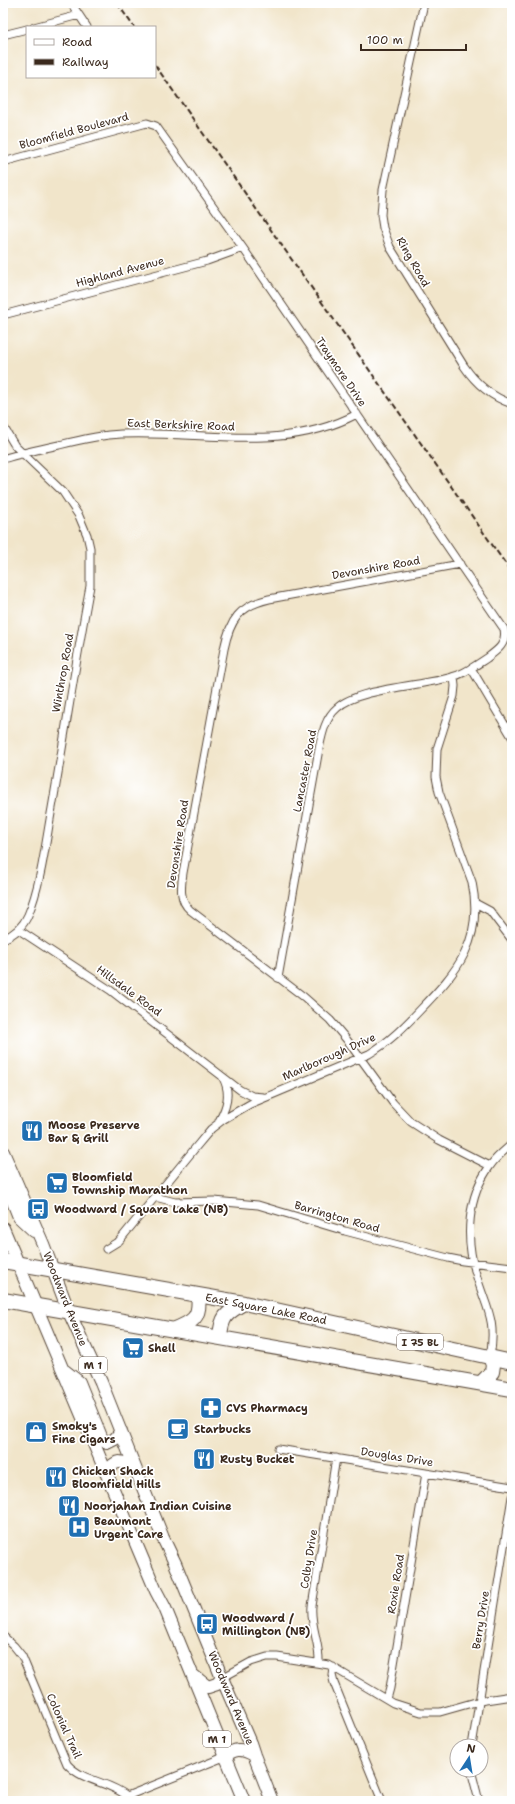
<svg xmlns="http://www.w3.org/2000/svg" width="515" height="1804" font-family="'Shantell Sans',sans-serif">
	<rect width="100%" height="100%" fill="#fff"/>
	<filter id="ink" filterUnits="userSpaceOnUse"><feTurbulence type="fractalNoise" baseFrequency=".025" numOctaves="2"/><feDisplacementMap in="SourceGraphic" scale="8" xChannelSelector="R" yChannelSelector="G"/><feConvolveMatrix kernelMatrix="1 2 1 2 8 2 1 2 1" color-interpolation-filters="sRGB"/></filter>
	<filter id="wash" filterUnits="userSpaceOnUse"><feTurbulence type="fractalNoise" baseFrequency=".012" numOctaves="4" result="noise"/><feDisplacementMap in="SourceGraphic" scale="16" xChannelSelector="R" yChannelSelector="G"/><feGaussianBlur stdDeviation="0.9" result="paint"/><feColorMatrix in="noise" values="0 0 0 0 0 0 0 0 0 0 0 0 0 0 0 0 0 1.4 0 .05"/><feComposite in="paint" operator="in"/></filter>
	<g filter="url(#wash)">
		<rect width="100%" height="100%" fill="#f1e5ca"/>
	</g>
	<g filter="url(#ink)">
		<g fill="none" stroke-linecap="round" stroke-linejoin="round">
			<g stroke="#564638" stroke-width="9">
				<path id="street" d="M 71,3 L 87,27
					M 424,3 L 383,190 L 381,215 L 383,228 L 390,247 L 464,366 C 476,384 492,397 512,404
					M 34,27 L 79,15
					M 3,35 L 27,29
					M 3,162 L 147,123 L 156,126 L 243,248 L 504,629 C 507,644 498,650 487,658 C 476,665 465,674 452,677 C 423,686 358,688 337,708 C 325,718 322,735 319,749 L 278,978
					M 3,315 L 207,261 L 243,248
					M 3,426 L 15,446 L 63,492 L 79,516 L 87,535 L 90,548 L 90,586 C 76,660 65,734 52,808 C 46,840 41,885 28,915 C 23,927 15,934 3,939
					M 3,459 C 21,453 40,449 59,445 C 79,440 100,435 121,434 C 202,430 281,454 357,414
					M 460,564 L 269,599 C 239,606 230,620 224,649 L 183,873 C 181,887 179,900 190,910 L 304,997 L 330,1020 L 347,1040 L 393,1103 L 411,1122 L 439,1140 L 490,1166
					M 471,668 L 512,737
					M 475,903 L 490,911 L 512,940
					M 19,930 L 110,990 L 240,1090 L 252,1096 L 263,1097
					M 219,1121 C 227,1107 231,1093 223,1078
					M 155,1197 L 175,1202 L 214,1201 L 258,1205 L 345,1231 L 448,1258 L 463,1261 L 512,1267
					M 106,1249 L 119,1241 L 196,1147 L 211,1129 L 224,1119 L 250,1104 L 369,1054 C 389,1042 404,1027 420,1010 C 458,971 484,940 472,882 L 439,792 L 436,777 L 437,749 L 454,696 L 455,686 L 454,677
					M 490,1357 C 497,1318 486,1309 476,1274 C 465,1239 467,1197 490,1166 C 496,1157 504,1151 512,1144
					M 278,1449 L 512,1487
					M 3,1636 L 14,1646 L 22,1656 L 67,1764 C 83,1782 109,1781 127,1796 L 128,1801
					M 319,1663 C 320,1643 310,1626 312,1606 L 336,1458
					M 333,1667 L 332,1675 L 334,1683 L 382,1801
					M 222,1678 L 251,1662 L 267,1657 L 277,1657 L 329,1665 L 393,1703 L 421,1712 L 440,1712 L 479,1701 L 512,1696
					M 387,1699 L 390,1688 L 426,1473
					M 472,1746 L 512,1497
					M 471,1770 L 479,1801
					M 127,1796 L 224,1757"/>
			</g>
			<g stroke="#564638" stroke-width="14">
				<path id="primary" d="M 3,1152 L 43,1244 L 69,1312 L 101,1382 L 163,1538 L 175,1563 L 222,1678 L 250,1743 L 254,1755 L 272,1801
					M 3,1177 L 19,1217 L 34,1231
					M 3,1228 L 156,1591 L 165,1608 L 244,1801
					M 65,1371 L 79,1382 L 102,1439 L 107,1443 L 115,1439 L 121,1431
					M 106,1473 C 117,1457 121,1461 135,1470
					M 194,1676 L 208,1687 L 217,1684 L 222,1678
					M 224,1757 C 235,1748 241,1748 254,1755"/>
			</g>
			<g stroke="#564638" stroke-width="16">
				<path id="highway" d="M 3,1261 L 244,1303 L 512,1362
					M 3,1300 L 512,1389
					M 173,1330 C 193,1322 201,1318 198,1295
					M 220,1338 C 221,1317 226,1313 244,1303
					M 481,1383 L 492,1372 L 493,1365 L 490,1357"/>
			</g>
			<use href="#street" stroke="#fff" stroke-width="7"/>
			<use href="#primary" stroke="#fff" stroke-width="12"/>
			<use href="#highway" stroke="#fff" stroke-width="14"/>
			<path stroke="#3b2a1e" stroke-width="2" stroke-dasharray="6 3" stroke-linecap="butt" d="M 117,3 L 134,27
				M 155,65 L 512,573"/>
		</g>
	</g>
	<defs>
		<g id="restaurant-square" transform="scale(1.15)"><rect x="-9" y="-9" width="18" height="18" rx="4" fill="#1f6fb2" stroke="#fff"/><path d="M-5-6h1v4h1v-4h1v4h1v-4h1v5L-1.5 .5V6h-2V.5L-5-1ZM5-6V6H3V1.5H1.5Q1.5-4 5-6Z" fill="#fff"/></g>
		<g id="supermarket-square" transform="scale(1.15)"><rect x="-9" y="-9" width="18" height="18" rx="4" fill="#1f6fb2" stroke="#fff"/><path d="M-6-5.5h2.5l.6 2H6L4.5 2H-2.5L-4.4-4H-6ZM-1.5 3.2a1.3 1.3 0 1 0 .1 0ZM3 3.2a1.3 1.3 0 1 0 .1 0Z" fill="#fff"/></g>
		<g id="bus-square" transform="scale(1.15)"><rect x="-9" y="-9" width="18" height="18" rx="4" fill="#1f6fb2" stroke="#fff"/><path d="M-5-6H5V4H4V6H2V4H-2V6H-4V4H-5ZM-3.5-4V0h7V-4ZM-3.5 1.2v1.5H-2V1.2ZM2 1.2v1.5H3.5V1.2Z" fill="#fff"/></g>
		<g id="pharmacy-square" transform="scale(1.15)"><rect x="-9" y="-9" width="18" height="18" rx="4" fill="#1f6fb2" stroke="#fff"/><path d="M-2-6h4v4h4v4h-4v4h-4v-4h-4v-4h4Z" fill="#fff"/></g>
		<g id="cafe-square" transform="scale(1.15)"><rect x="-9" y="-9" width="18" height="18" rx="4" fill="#1f6fb2" stroke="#fff"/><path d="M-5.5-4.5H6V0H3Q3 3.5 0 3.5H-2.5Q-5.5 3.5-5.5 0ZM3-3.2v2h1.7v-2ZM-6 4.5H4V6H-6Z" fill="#fff"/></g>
		<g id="shop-square" transform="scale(1.15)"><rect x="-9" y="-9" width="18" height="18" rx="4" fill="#1f6fb2" stroke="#fff"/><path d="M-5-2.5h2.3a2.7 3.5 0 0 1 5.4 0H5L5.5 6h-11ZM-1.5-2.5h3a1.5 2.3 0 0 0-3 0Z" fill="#fff"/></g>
		<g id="hospital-square" transform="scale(1.15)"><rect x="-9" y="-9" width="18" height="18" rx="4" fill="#1f6fb2" stroke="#fff"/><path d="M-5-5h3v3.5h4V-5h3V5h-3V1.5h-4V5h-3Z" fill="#fff"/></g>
	</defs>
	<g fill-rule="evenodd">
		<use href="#restaurant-square" x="32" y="1131"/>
		<use href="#supermarket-square" x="57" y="1183"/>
		<use href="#bus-square" x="38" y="1209"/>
		<use href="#supermarket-square" x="133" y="1348"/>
		<use href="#pharmacy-square" x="211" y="1408"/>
		<use href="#cafe-square" x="178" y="1429"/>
		<use href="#shop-square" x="36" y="1432"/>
		<use href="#restaurant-square" x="204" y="1459"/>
		<use href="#restaurant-square" x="56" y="1477"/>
		<use href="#restaurant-square" x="69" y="1506"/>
		<use href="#hospital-square" x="79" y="1527"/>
		<use href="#bus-square" x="207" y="1624"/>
	</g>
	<g text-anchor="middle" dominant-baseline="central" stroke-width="3.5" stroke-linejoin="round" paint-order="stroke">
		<g fill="#fff" stroke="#766a62" stroke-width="1">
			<rect x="397" y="1334" width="46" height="16" rx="3"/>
			<rect x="79" y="1357" width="28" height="16" rx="3"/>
			<rect x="203" y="1731" width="28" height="16" rx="3"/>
		</g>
		<g font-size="10" font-weight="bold" fill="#3b2a1e">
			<text x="420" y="1342">I 75 BL</text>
			<text x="93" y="1365">M 1</text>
			<text x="217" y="1739">M 1</text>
		</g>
		<g font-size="11" fill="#3b2a1e" stroke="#fff">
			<text transform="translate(74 131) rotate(-15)">Bloomfield Boulevard</text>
			<text transform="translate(413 262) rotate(60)">Ring Road</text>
			<text transform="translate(120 272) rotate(-15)">Highland Avenue</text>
			<text transform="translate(341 372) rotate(56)">Traymore Drive</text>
			<text transform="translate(181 425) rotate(2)">East Berkshire Road</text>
			<text transform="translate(376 568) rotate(-10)">Devonshire Road</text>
			<text transform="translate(63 673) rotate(-80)">Winthrop Road</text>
			<text transform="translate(305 771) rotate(-79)">Lancaster Road</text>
			<text transform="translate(178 844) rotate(-81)">Devonshire Road</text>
			<text transform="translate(129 991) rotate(36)">Hillsdale Road</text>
			<text transform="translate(329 1057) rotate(-24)">Marlborough Drive</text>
			<text transform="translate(337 1217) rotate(16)">Barrington Road</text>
			<text transform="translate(65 1299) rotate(68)">Woodward Avenue</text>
			<text transform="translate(266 1309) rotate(11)">East Square Lake Road</text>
			<text transform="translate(397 1457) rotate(9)">Douglas Drive</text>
			<text transform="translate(309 1559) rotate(-81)">Colby Drive</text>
			<text transform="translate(396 1584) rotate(-81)">Roxie Road</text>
			<text transform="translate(481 1620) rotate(-81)">Berry Drive</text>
			<text transform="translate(231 1698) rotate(67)">Woodward Avenue</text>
			<text transform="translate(64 1726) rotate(66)">Colonial Trail</text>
		</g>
		<g font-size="11" font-weight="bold" fill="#3b2a1e" stroke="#fff" text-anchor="start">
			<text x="48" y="1125">Moose Preserve<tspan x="48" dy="13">Bar &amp; Grill</tspan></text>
			<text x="72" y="1177">Bloomfield<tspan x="72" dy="13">Township Marathon</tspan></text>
			<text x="54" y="1209">Woodward / Square Lake (NB)</text>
			<text x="148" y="1348">Shell</text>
			<text x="226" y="1408">CVS Pharmacy</text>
			<text x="52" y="1426">Smoky's<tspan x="52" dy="13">Fine Cigars</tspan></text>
			<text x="194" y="1429">Starbucks</text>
			<text x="220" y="1459">Rusty Bucket</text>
			<text x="72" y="1471">Chicken Shack<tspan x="72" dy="13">Bloomfield Hills</tspan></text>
			<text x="84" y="1506">Noorjahan Indian Cuisine</text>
			<text x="94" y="1521">Beaumont<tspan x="94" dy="13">Urgent Care</tspan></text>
			<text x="222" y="1618">Woodward /<tspan x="222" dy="13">Millington (NB)</tspan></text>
		</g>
	</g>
	<rect width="515" height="1804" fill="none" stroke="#fff" stroke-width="16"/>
	<rect x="26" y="26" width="130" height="52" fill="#ffffff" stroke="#b1aaa5"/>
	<rect x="34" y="39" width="20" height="6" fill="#ffffff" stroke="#b1aaa5"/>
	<text x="62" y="46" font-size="12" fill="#3b2a1e">Road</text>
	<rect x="34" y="59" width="20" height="6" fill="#3b2a1e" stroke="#b1aaa5"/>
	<text x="62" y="66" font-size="12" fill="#3b2a1e">Railway</text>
	<g transform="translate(469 1758) rotate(12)"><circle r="19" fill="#ffffff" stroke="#b1aaa5"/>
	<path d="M0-3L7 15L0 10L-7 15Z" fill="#1f6fb2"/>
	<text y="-6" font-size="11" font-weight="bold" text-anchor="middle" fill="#3b2a1e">N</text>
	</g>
	<path d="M361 44v6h105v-6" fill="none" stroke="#3b2a1e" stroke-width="2"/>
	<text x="367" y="44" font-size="12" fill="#3b2a1e" stroke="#ffffff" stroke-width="3" paint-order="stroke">100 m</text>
</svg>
